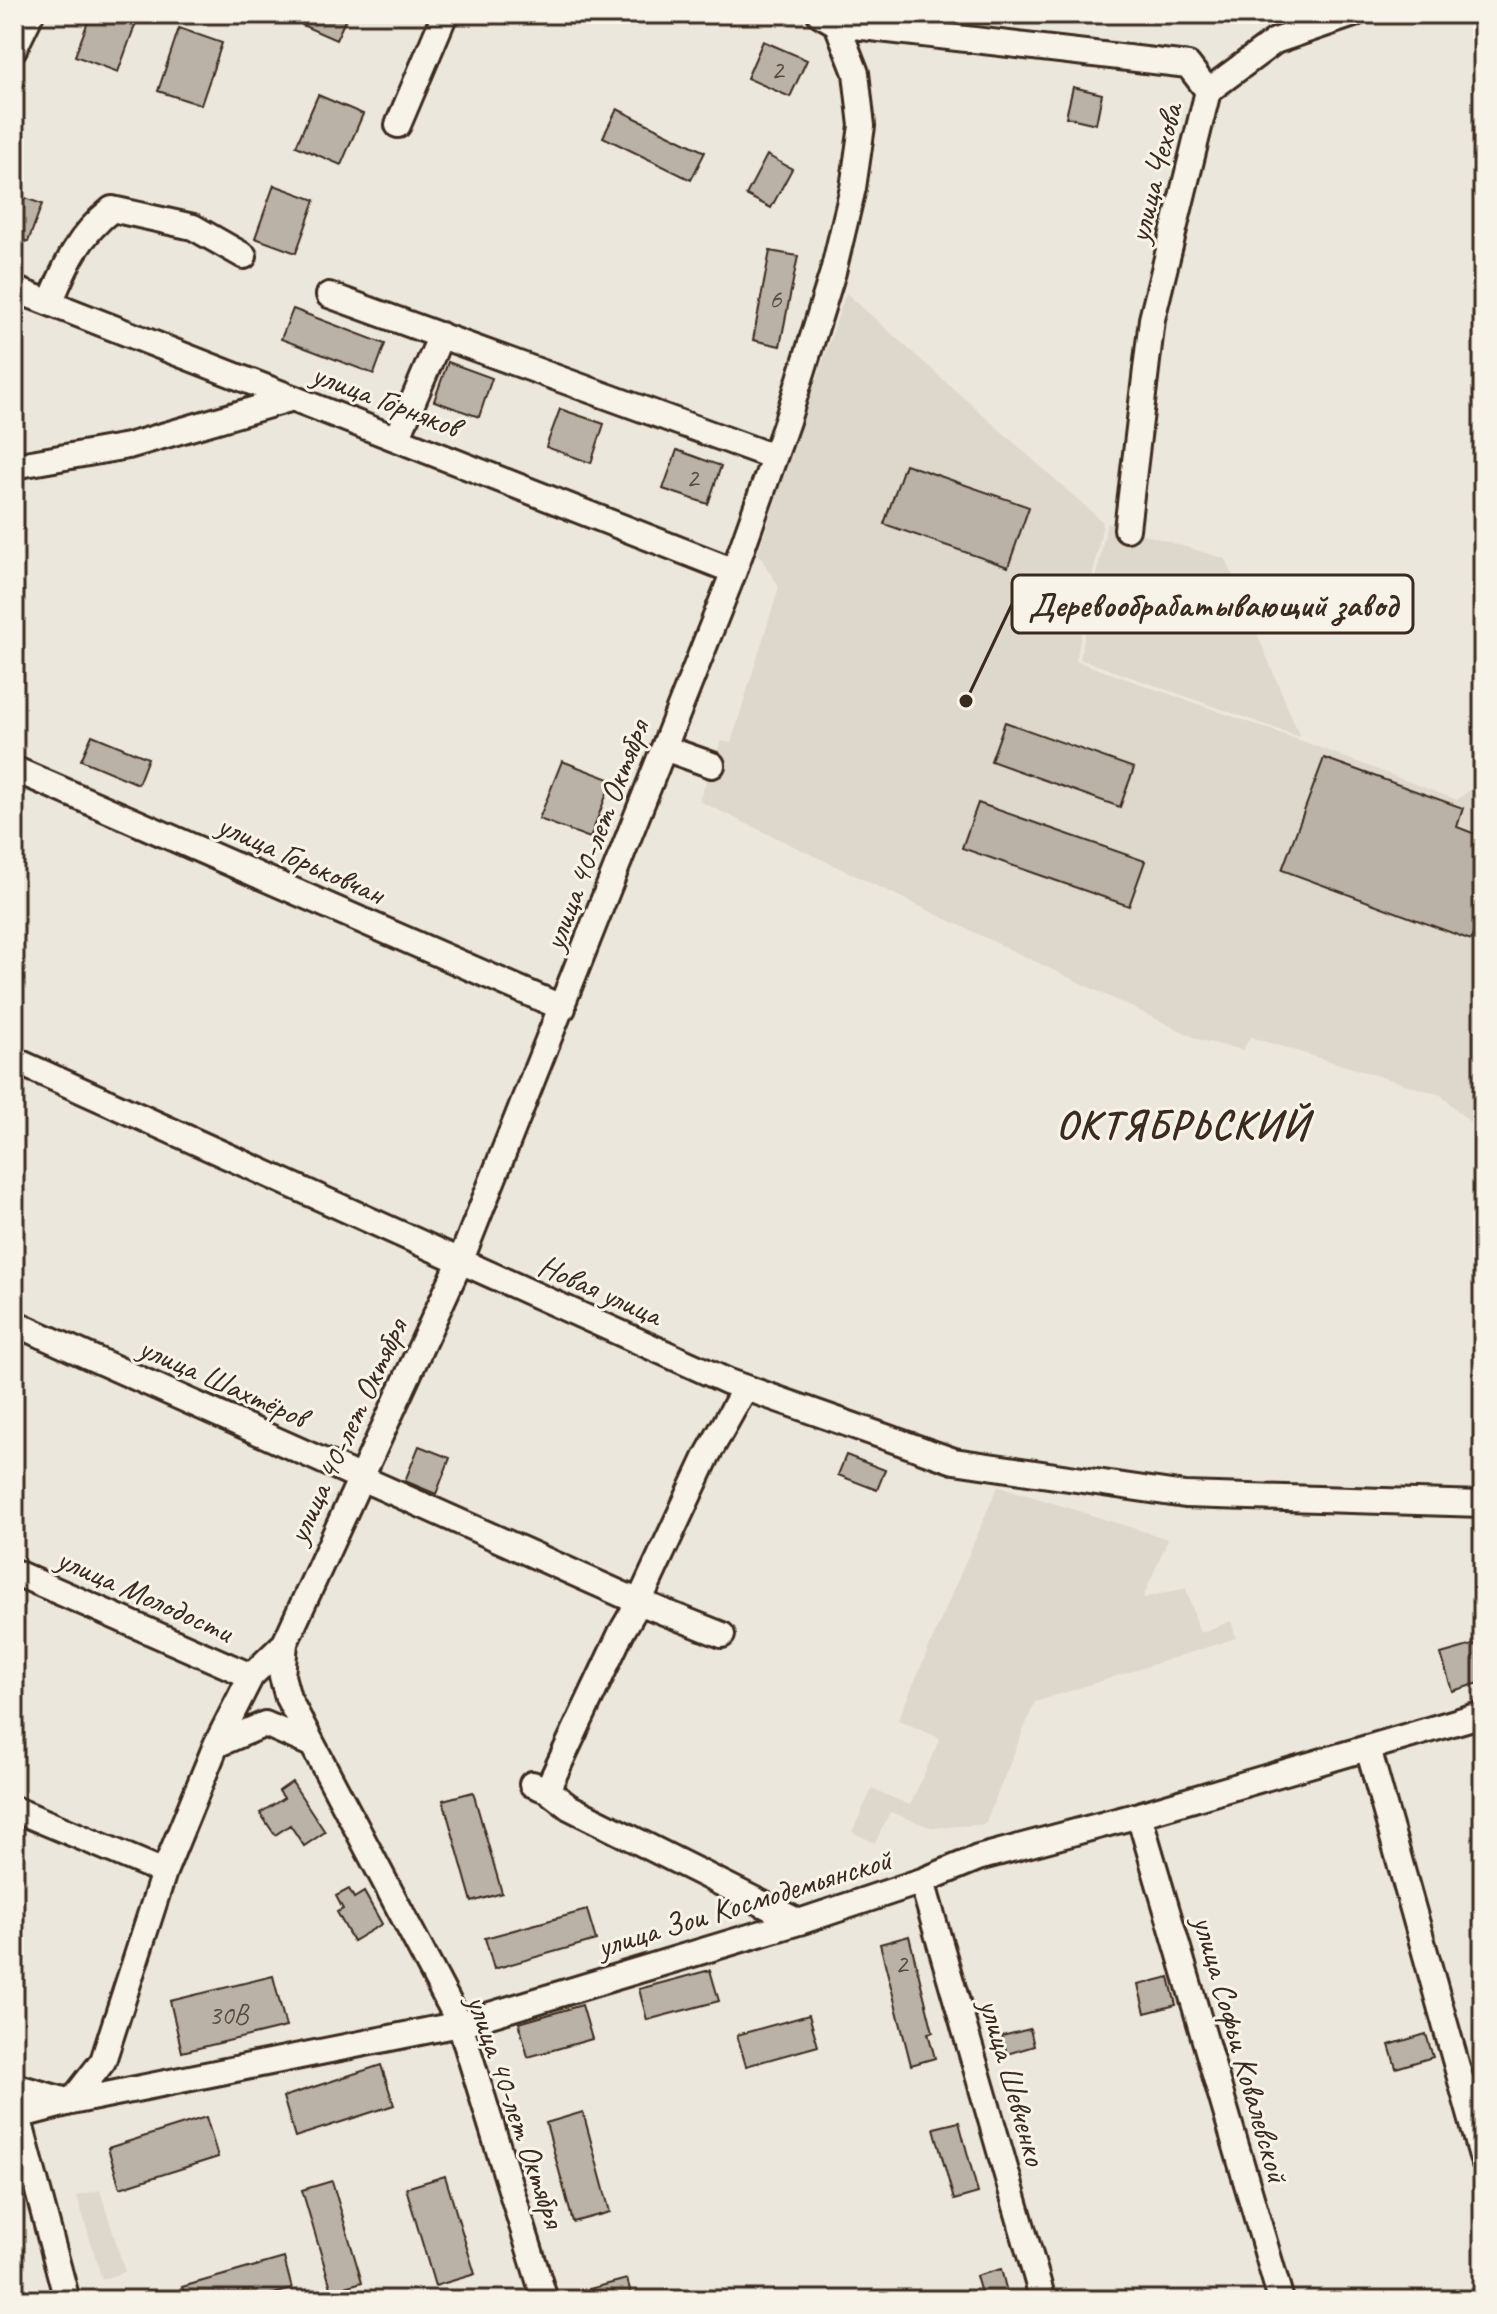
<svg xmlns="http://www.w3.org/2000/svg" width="1497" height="2314" font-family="Caveat,sans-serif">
	<rect width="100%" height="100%" fill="#ece7dc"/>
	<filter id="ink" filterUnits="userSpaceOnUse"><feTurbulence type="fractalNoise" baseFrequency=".0125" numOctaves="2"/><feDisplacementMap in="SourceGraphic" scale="16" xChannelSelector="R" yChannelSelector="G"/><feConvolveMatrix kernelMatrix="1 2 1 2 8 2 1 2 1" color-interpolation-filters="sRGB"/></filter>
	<g filter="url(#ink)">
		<path fill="#ddd7cc" d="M 846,293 L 1103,522 L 1076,661 L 1302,741 L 1457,800 L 1483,779 L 1483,1135 L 1441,1095 L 1250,1037 L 1243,1050 L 1200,1040 L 699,801 L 721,741 L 731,743 L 779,587 L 758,553 Z
			M 1107,523 L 1226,559 L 1300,737 L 1080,659 Z
			M 998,1486 L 1168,1539 L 1143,1598 L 1186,1588 L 1200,1633 L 1231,1621 L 1236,1638 L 1035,1702 L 985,1824 L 933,1828 L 890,1812 L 875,1843 L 852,1832 L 872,1789 L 910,1805 L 940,1738 L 898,1720 Z
			M 100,2190 L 125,2272 L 102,2279 L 77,2196 Z"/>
		<path fill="#bab2a7" stroke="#3b2a1e" stroke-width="2" d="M 91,14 L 139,14 L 118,72 L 75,56 Z
			M 307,14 L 348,14 L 336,40 L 302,25 Z
			M 179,28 L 222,43 L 201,105 L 158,91 Z
			M 763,41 L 807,60 L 790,97 L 747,78 Z
			M 1073,87 L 1102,94 L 1096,124 L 1066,117 Z
			M 318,95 L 363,114 L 341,165 L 296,146 Z
			M 617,109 L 705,152 L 691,180 L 603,137 Z
			M 767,155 L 792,169 L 771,208 L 746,195 Z
			M 274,185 L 315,200 L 296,253 L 255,238 Z
			M 14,194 L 42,204 L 28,242 L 14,237 Z
			M 770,251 L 798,256 L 780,346 L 753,340 Z
			M 293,309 L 385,344 L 374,374 L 281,339 Z
			M 448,362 L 492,378 L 479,417 L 434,401 Z
			M 560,409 L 604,424 L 591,463 L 546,447 Z
			M 677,450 L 721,466 L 708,504 L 663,489 Z
			M 905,464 L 1029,507 L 1008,567 L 884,524 Z
			M 1005,722 L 1134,768 L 1120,807 L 991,761 Z
			M 92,735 L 148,758 L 138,784 L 81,760 Z
			M 1324,758 L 1463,808 L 1457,827 L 1483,837 L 1483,906 L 1471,940 L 1282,870 Z
			M 562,761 L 612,780 L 590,838 L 539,819 Z
			M 978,803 L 1145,861 L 1129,906 L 962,848 Z
			M 419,1446 L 450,1458 L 436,1494 L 405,1481 Z
			M 846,1455 L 885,1470 L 877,1490 L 838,1475 Z
			M 1483,1642 L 1483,1682 L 1452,1691 L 1441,1654 Z
			M 292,1782 L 325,1832 L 304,1846 L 290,1825 L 275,1835 L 260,1813 L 284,1798 L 279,1791 Z
			M 473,1792 L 502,1893 L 472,1902 L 443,1800 Z
			M 349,1889 L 354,1898 L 364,1892 L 382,1924 L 353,1941 L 337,1912 L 343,1909 L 336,1896 Z
			M 587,1910 L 596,1940 L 494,1969 L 485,1938 Z
			M 909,1936 L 933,2032 L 928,2033 L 935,2058 L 911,2065 L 880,1944 Z
			M 710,1970 L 719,2001 L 647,2020 L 639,1989 Z
			M 273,1976 L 286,2027 L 182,2052 L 170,2001 Z
			M 1169,1977 L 1176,2005 L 1145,2013 L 1138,1985 Z
			M 582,2005 L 592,2039 L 528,2057 L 519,2023 Z
			M 809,2015 L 818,2046 L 746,2066 L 737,2035 Z
			M 1030,2029 L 1034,2046 L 1007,2054 L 1002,2036 Z
			M 1426,2034 L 1433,2057 L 1396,2068 L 1389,2045 Z
			M 381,2065 L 394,2105 L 295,2137 L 283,2097 Z
			M 583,2112 L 610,2212 L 573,2222 L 546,2123 Z
			M 206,2117 L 218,2157 L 120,2188 L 108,2148 Z
			M 959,2122 L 978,2193 L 954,2200 L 934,2128 Z
			M 445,2176 L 475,2274 L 435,2286 L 406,2188 Z
			M 332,2181 L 362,2282 L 332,2291 L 302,2190 Z
			M 284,2258 L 292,2289 L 251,2300 L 186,2300 L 182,2287 Z
			M 1001,2269 L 1009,2300 L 983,2300 L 976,2276 Z
			M 627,2279 L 633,2300 L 568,2300 L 567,2295 Z"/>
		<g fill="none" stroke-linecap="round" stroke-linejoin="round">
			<g stroke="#3b2a1e" stroke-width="30">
				<path id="minor" d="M 820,14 L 837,24 L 1188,65 L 1208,91 L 1152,319 L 1127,529
					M 14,49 L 31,14
					M 1208,91 L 1275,41 L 1354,14
					M 398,125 L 445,14
					M 14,289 L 734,571
					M 329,295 L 774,457
					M 50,303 C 66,264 78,236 112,209 L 193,227 L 244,256
					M 397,439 L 441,335
					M 14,466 L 128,446 L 293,398
					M 664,748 L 712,765
					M 14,769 L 563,1008
					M 14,1060 L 729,1382 L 954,1461 L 1185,1495 L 1483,1504
					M 14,1323 L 639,1602 L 707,1456 L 745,1388
					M 14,1572 L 251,1676
					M 216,1745 L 265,1724 L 311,1744
					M 1368,1748 L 1483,2160
					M 532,1784 L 547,1790 L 621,1633 L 639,1602 L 722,1635
					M 547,1790 L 569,1807 L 799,1922
					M 14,1809 L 164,1872
					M 1139,1815 L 1281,2300
					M 922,1881 L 1043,2300
					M 14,2086 L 71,2102 L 103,2061 L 164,1872 L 216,1745 L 251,1676 L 285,1643
					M 18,2116 L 67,2300
					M 14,2117 L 71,2102 L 460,2024 L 799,1922 L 922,1881 L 978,1858 L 1139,1815 L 1483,1714
					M 545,2300 L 460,2024 L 288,1698 L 282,1676 L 285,1643 L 460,1262 L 734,571 L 787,421 L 833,272 L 853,188 L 862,126 L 856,73 L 837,24"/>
			</g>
			<use href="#minor" stroke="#f7f3e8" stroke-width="24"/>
		</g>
	</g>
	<g text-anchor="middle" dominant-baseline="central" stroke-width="6" stroke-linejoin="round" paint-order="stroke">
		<g font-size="28" fill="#5b4c40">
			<text x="777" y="69">2</text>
			<text x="775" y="298">6</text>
			<text x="692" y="477">2</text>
			<text x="901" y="1963">2</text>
			<text x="228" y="2014">30В</text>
		</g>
		<g font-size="32" fill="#3b2a1e" stroke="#f7f3e8">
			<text transform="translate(1155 173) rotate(-76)">улица Чехова</text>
			<text transform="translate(386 400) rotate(21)">улица Горняков</text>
			<text transform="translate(596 835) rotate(-69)">улица 40-лет Октября</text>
			<text transform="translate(301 859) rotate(24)">улица Горьковчан</text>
			<text transform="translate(600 1290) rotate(24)">Новая улица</text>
			<text transform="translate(223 1382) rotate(24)">улица Шахтёров</text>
			<text transform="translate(347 1431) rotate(-65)">улица 40-лет Октября</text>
			<text transform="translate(145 1595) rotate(24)">улица Молодости</text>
			<text transform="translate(744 1903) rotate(-17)">улица Зои Космодемьянской</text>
			<text transform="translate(1241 2049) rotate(74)">улица Софьи Ковалевской</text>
			<text transform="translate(1013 2082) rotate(74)">улица Шевченко</text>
			<text transform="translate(516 2111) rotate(71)">улица 40-лет Октября</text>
		</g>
		<g font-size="40" font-weight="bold" letter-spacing="2" fill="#3b2a1e" stroke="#f7f3e8">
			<text x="1183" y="1125">ОКТЯБРЬСКИЙ</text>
		</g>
	</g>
	<path fill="none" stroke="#3b2a1e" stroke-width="3" d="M966 701L1012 604"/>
	<circle fill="#3b2a1e" stroke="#f7f3e8" stroke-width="3" cx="966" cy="701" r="8"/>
	<rect fill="#f7f3e8" stroke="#3b2a1e" stroke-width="3" x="1012" y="575" width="401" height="58" rx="8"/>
	<g font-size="34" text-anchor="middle" font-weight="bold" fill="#3b2a1e">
		<text x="1213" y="616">Деревообрабатывающий завод</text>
	</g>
	<rect width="1497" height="2314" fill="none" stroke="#f7f3e8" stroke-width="48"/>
	<rect x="24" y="24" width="1449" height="2266" fill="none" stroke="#3b2a1e" stroke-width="3" filter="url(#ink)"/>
</svg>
